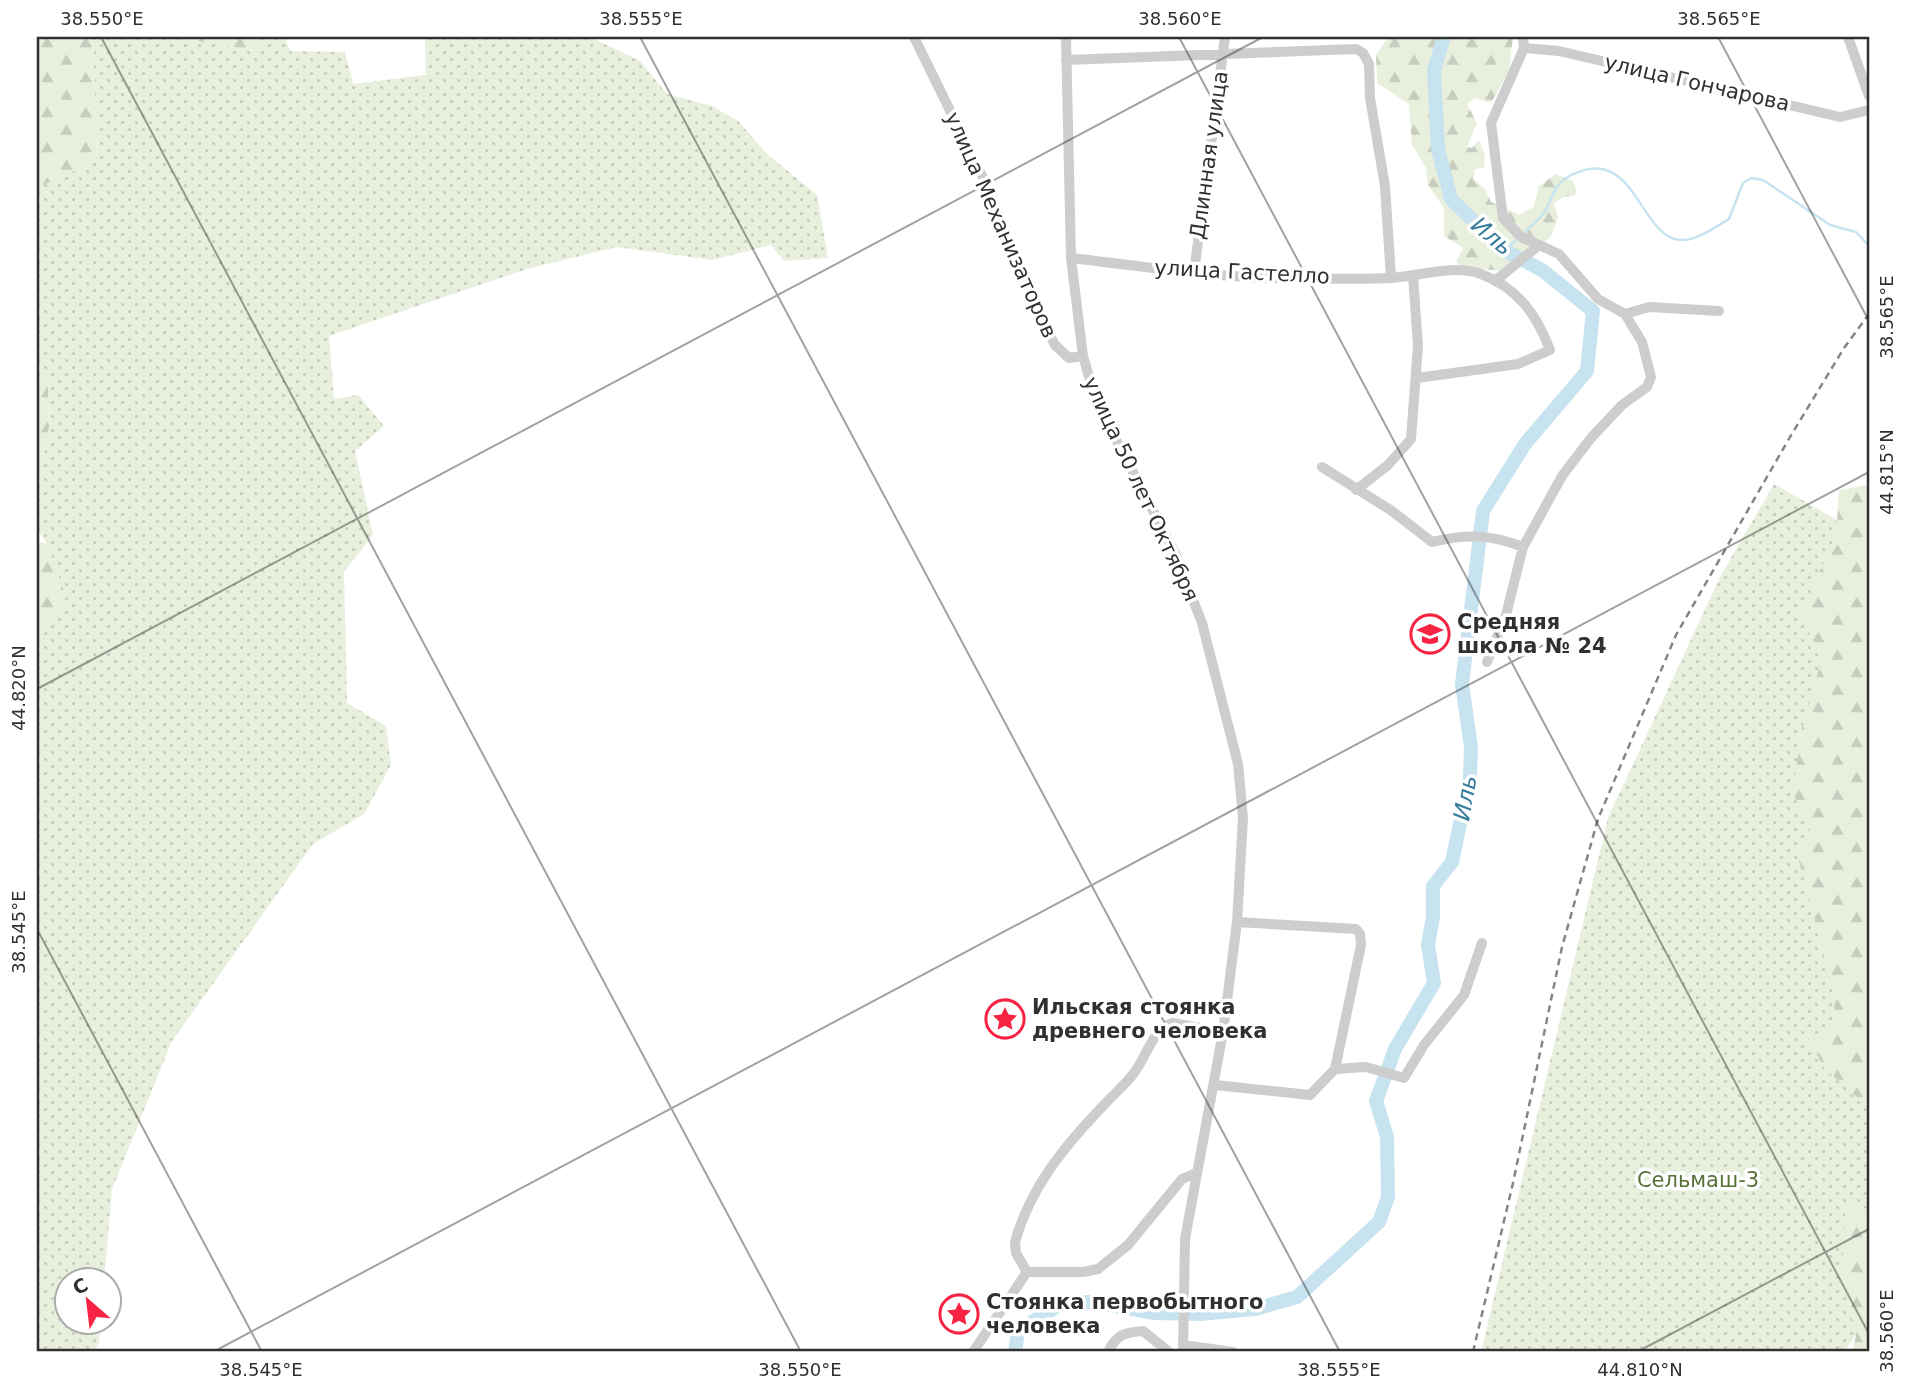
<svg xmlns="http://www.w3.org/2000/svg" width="1906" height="1389" font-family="'DejaVu Sans',sans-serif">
	<defs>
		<pattern id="grass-dots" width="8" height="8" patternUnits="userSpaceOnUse" patternTransform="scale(1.75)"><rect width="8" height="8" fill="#e8efdd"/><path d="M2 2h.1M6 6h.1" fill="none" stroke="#c7cdbe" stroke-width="1.8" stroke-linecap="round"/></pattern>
		<pattern id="forest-firs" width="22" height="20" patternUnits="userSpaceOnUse" patternTransform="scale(1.75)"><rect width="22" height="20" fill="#e8efdd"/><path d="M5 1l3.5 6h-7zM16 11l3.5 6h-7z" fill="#c7cdbe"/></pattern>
	</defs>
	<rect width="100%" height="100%" fill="#fff"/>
	<path fill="url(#grass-dots)" d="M 93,37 L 172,37 L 257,51 L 255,37 L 285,37 L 290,51 L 345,52 L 353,84 L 426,75 L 425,37 L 590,37 L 640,61 L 667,94 L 712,106 L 738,121 L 766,153 L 817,195 L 828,258 L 784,261 L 771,245 L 712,260 L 617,247 L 527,269 L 329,336 L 334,399 L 358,395 L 384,426 L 355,451 L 373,535 L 344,572 L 347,703 L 386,726 L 391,765 L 364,814 L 313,844 L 172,1041 L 112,1189 L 104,1280 L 66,1280 L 66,1322 L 101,1323 L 99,1343 L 94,1352 L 37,1352 L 37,645 L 66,596 L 47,544 L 37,529 L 37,492 L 49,425 L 48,376 L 37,378 L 37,188 L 97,160 Z
		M 1774,484 L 1851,528 L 1869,716 L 1869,1316 L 1844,1352 L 1481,1352 L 1608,818 L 1721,575 Z"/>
	<path fill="url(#forest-firs)" d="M 37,37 L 93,37 L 97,160 L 37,188 Z
		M 172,37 L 255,37 L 258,51 Z
		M 1389,37 L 1513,37 L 1509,71 L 1491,103 L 1475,98 L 1467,104 L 1477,123 L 1467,147 L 1472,148 L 1479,140 L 1485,156 L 1484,168 L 1475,169 L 1473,179 L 1485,189 L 1491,202 L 1519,215 L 1534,207 L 1539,186 L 1556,174 L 1573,181 L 1577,192 L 1574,196 L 1563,197 L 1554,203 L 1558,218 L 1550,238 L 1500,271 L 1461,266 L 1456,262 L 1463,248 L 1444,236 L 1444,208 L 1428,185 L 1426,168 L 1412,145 L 1409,104 L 1377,83 L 1376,54 Z
		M 48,375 L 49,426 L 37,492 L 37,378 Z
		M 1869,485 L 1869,1117 L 1865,1104 L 1825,1069 L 1807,1037 L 1836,1028 L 1833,990 L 1798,857 L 1810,831 L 1793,793 L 1800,736 L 1822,658 L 1800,615 L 1836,535 L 1839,490 Z
		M 37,541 L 47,544 L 66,596 L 37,645 Z
		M 1846,1205 L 1869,1209 L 1869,1352 L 1852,1352 L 1856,1336 L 1840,1271 Z"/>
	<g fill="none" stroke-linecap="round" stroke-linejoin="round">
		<path stroke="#c8e3f0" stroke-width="2.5" d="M 1524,233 C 1530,227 1538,221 1543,214 C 1552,202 1552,187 1566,178 C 1635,138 1638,237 1680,240 C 1696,241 1716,227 1729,219 L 1743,183 L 1751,178 L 1763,180 L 1830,225 L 1856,232 L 1869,246
			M 1504,250 L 1519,238"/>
		<path stroke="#c8e3f0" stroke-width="14" d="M 1015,1352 L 1018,1331 L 1064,1302 L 1094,1302 L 1154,1313 L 1200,1314 L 1255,1309 L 1297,1297 L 1379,1222 L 1388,1197 L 1387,1137 L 1376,1101 L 1395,1049 L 1434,983 L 1428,945 L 1433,917 L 1433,886 L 1452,862 L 1470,777 L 1471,747 L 1462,684 L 1483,511 L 1525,444 L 1587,371 L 1593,311 L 1542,270 L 1504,250 L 1451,199 L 1438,149 L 1434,70 L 1444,37"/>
		<path stroke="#cdcdcd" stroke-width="10" d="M 914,37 L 988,188 L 1034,305 L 1055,345 L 1069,358 L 1083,356
			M 1066,37 L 1071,258 L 1083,356 L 1096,401 L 1175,553 L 1202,623 L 1238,764 L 1243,818 L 1237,922 L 1223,1032 L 1185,1239 L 1183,1352
			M 1848,37 L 1869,96
			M 1524,48 L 1559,51 L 1840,117 L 1869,110
			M 1066,60 L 1356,49 L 1363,53 L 1369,64 L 1370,98 L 1385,186 L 1391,278
			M 1071,258 C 1142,266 1213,278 1284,278 C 1320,278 1356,280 1391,278 C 1420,276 1453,264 1481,274 C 1518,288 1537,315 1550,350 L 1518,364 L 1417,378
			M 1194,272 L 1225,37
			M 1495,281 L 1538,246
			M 1625,314 L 1649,307 L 1719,311
			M 1322,467 L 1392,511 L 1432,542 C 1465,534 1491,534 1523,547
			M 1356,490 L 1388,465 L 1411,439 L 1418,346 L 1413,276
			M 1487,662 L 1506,615 L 1523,547 L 1562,476 L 1591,438 L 1622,405 L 1647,387 L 1651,377 L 1642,342 L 1625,314 L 1598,299 L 1559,254 L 1521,237 L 1503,218 L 1491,123 L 1524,48 L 1523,37
			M 1335,1069 L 1366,1067 L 1404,1078 L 1424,1045 L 1464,995 L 1482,943
			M 1215,1085 L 1310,1095 L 1335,1069 L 1361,945 L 1360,934 L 1356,929 L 1237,922
			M 1027,1272 L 1016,1253 L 1015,1242 C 1030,1188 1063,1148 1101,1108 C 1112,1096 1125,1085 1134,1073 C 1147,1056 1152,1030 1172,1023 L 1223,1032
			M 1027,1272 L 1083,1272 L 1098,1269 L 1128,1245 L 1182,1179 L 1196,1173
			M 1183,1345 L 1233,1352
			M 973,1352 L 1027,1272
			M 1108,1352 C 1116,1335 1125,1332 1143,1331 L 1169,1352"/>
		<path stroke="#858585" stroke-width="2.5" stroke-dasharray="7 5" stroke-linecap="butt" d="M 1473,1352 L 1513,1183 L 1562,947 L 1598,819 L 1676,635 L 1790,437 L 1844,348 L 1869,314"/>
	</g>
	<path fill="none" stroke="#303030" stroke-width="2" stroke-opacity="0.45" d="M 101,37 L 801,1352M 640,37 L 1340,1352M 1179,37 L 1869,1334M 1718,37 L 1869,321M 37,689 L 1263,37M 37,929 L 262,1352M 213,1352 L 1869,472M 1637,1352 L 1869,1229"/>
	<defs>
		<g id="school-ring" transform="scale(2.0125)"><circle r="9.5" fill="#fff" stroke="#f72342" stroke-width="1.5"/><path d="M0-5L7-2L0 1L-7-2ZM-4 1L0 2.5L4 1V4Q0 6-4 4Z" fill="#f72342"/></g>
		<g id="sight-ring" transform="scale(2.0125)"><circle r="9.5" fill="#fff" stroke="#f72342" stroke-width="1.5"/><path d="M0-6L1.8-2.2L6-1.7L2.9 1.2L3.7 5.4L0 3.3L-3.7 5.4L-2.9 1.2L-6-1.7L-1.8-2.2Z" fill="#f72342"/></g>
	</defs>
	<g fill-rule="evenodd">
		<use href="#school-ring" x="1430" y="634"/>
		<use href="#sight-ring" x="1005" y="1019"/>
		<use href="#sight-ring" x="959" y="1314"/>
	</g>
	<g text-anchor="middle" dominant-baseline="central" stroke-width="7" stroke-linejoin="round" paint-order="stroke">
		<g font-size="21" fill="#303030" stroke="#fff">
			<text transform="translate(1697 83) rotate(13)">улица Гончарова</text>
			<text transform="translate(1209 155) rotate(-82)">Длинная улица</text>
			<text transform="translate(1001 225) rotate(66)">улица Механизаторов</text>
			<text transform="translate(1242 272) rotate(3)">улица Гастелло</text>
			<text transform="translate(1141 489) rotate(65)">улица 50 лет Октября</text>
		</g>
		<g font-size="21" font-weight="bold" fill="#303030" stroke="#fff" text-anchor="start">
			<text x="1457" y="622">Средняя<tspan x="1457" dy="24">школа № 24</tspan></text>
			<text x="1032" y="1007">Ильская стоянка<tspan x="1032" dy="24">древнего человека</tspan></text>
			<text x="986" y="1302">Стоянка первобытного<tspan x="986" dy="24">человека</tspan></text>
		</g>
		<g font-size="21" fill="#577138" stroke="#fff">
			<text x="1698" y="1180">Сельмаш-3</text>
		</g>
		<g font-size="23" font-style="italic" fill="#357c9c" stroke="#fff">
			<text transform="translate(1492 236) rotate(40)">Иль</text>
			<text transform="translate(1465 798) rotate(-80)">Иль</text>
		</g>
	</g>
	<rect width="1906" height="1389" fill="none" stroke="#ffffff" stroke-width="77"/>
	<g transform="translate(88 1301) rotate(332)"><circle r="33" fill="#ffffff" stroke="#acacac" stroke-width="2"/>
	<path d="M0-5L12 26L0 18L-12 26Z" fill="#f72342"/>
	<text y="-10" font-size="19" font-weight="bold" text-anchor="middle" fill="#303030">С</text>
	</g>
	<rect x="38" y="38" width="1830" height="1312" fill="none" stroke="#303030" stroke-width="2.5"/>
	<g font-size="18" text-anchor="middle" fill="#303030">
		<text x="102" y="25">38.550°E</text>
		<text x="641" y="25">38.555°E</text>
		<text x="1180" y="25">38.560°E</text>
		<text x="1719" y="25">38.565°E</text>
		<text transform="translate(1887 317) rotate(-90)" y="6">38.565°E</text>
		<text transform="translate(1887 472) rotate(-90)" y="6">44.815°N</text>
		<text transform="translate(19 688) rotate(-90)" y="6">44.820°N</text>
		<text transform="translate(19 932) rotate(-90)" y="6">38.545°E</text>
		<text transform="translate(1887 1331) rotate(-90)" y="6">38.560°E</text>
		<text x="261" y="1376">38.545°E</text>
		<text x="800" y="1376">38.550°E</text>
		<text x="1339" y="1376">38.555°E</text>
		<text x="1640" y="1376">44.810°N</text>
	</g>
</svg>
